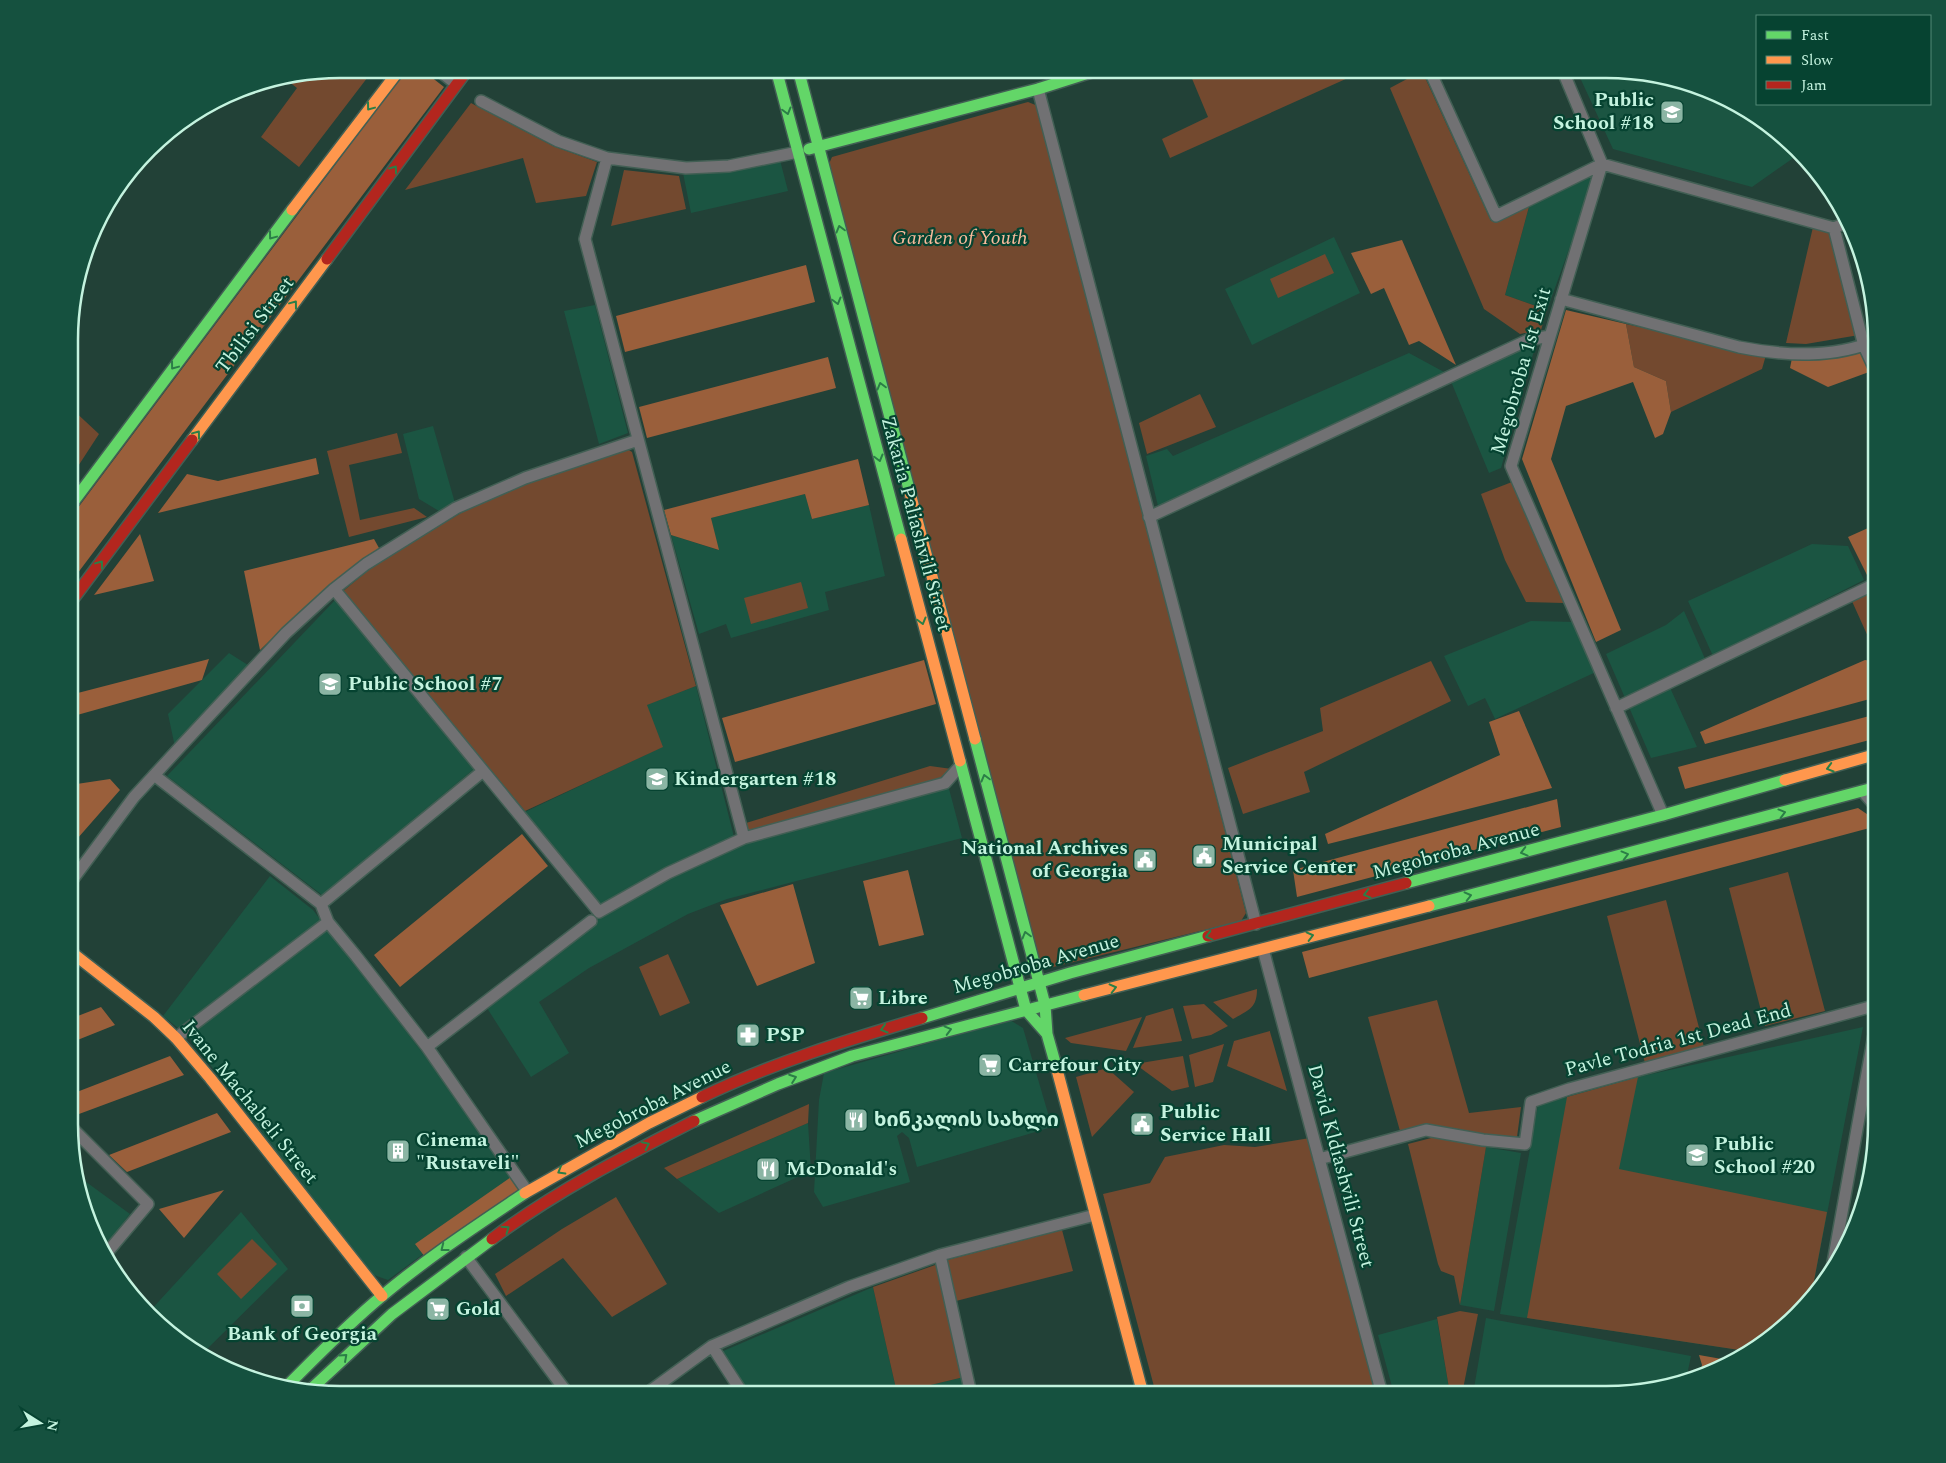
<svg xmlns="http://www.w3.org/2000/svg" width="1946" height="1463" font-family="Spectral,'Noto Sans Georgian',serif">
	<rect width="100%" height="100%" fill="#224137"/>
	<path fill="#1b5542" d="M 1576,69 L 1624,69 L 1710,89 L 1785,136 L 1799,154 L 1752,187 L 1613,149 Z
		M 780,160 L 788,191 L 691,213 L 683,173 L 735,170 Z
		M 1588,175 L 1593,183 L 1547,310 L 1505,295 L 1530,203 Z
		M 1853,229 L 1868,269 L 1875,331 L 1849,231 Z
		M 1334,237 L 1360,293 L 1252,345 L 1225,289 Z
		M 595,305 L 628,433 L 599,444 L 564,311 Z
		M 1537,340 L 1501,468 L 1489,473 L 1450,379 Z
		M 1409,353 L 1444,372 L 1158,506 L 1146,456 L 1167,449 L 1173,456 Z
		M 433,426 L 455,503 L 439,511 L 419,499 L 403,434 Z
		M 805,494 L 812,519 L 869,505 L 885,576 L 825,592 L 829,610 L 731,638 L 726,624 L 699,634 L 671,535 L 718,550 L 711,518 Z
		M 1812,544 L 1848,546 L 1864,580 L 1713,656 L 1688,601 Z
		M 337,598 L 474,769 L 322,895 L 167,776 Z
		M 1684,611 L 1706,661 L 1667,681 L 1697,747 L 1651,758 L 1606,654 L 1666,625 Z
		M 1531,621 L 1576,622 L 1598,671 L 1495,719 L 1485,698 L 1468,706 L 1444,656 Z
		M 229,653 L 251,667 L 175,747 L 168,714 Z
		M 696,686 L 734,837 L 601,905 L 525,812 L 662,747 L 646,705 Z
		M 948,785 L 962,838 L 727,899 L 688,914 L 589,968 L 539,1002 L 569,1053 L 531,1077 L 487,1008 L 599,918 L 671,878 L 742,845 Z
		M 270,876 L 313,910 L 422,1052 L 519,1183 L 388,1280 L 371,1274 L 188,1036 L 163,1016 Z
		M 1010,1020 L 1023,1028 L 1052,1127 L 917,1167 L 909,1138 L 902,1132 L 897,1136 L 910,1182 L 823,1207 L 814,1192 L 819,1100 L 824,1073 Z
		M 1863,1027 L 1810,1302 L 1746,1351 L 1500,1314 L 1538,1105 L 1638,1077 Z
		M 1877,1084 L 1877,1142 L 1857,1228 L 1849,1239 Z
		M 808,1123 L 811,1171 L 719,1213 L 677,1179 Z
		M 1486,1147 L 1521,1153 L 1494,1311 L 1460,1305 Z
		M 78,1176 L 130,1214 L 102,1250 L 97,1244 Z
		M 241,1212 L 288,1269 L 203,1353 L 161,1327 L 149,1312 Z
		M 873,1287 L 897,1393 L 964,1377 L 968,1394 L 748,1394 L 721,1352 Z
		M 1486,1318 L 1691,1356 L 1686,1380 L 1660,1389 L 1607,1394 L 1473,1394 Z
		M 1437,1319 L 1450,1394 L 1394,1394 L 1378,1335 Z"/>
	<path fill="#73492f" d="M 339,69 L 374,69 L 299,167 L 261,137 L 297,88 L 284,78 Z
		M 1188,69 L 1368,69 L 1170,158 L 1162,139 L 1208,117 Z
		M 1422,71 L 1491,221 L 1530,203 L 1505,295 L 1547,310 L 1541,330 L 1520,334 L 1484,309 L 1390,88 Z
		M 1028,102 L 1038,106 L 1246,913 L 1241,921 L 1041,970 L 829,164 L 832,157 Z
		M 471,103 L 553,146 L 597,162 L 586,196 L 536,203 L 523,158 L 405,190 Z
		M 624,170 L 679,176 L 686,209 L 611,226 Z
		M 1813,227 L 1833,234 L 1859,335 L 1806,344 L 1786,343 Z
		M 1325,254 L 1334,273 L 1278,298 L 1270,279 Z
		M 1626,324 L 1766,355 L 1762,369 L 1671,412 L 1666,381 L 1634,367 Z
		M 1200,394 L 1216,427 L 1147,454 L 1139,423 Z
		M 71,408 L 99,434 L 71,477 Z
		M 397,433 L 402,453 L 349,465 L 360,520 L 414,508 L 427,517 L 349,537 L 327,451 Z
		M 624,447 L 632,452 L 696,686 L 647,705 L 663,747 L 525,811 L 342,592 L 377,563 L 481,501 L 533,478 Z
		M 1512,482 L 1564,603 L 1526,602 L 1505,560 L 1481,494 Z
		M 801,582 L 808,608 L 751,624 L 744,598 Z
		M 1877,587 L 1877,651 L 1874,650 L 1851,599 Z
		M 1431,661 L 1451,701 L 1304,772 L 1310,792 L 1243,814 L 1228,768 L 1323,731 L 1320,708 Z
		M 930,766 L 952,769 L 936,781 L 749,834 L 746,823 Z
		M 1788,872 L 1825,1011 L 1765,1026 L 1729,888 Z
		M 1666,900 L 1704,1047 L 1645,1063 L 1607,916 Z
		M 668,954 L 690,1003 L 660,1016 L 639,967 Z
		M 1257,989 C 1257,1008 1249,1010 1233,1019 L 1213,1002 Z
		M 1437,1000 L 1469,1113 L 1521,1107 L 1517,1137 L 1481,1134 L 1428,1124 L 1400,1131 L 1368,1017 Z
		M 1204,1004 L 1228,1026 L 1211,1035 L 1192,1039 L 1183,1006 Z
		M 1173,1008 L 1182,1041 L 1133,1048 L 1146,1016 Z
		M 1142,1017 L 1126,1051 L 1071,1043 L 1065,1038 Z
		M 1270,1031 L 1270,1032 L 1287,1091 L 1227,1066 L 1234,1041 Z
		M 1224,1044 L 1213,1082 L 1195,1087 L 1189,1055 Z
		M 1183,1056 L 1189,1087 L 1172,1091 L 1135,1064 Z
		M 1107,1068 L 1134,1092 L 1092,1137 L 1076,1077 Z
		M 1638,1077 L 1619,1169 L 1827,1212 L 1810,1302 L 1746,1351 L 1527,1318 L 1567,1097 Z
		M 809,1104 L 808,1123 L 677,1179 L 664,1168 Z
		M 1435,1137 L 1486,1147 L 1460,1305 L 1454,1276 L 1441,1271 L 1438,1264 L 1408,1144 Z
		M 1310,1138 L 1378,1394 L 1156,1394 L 1103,1194 L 1150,1183 L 1165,1157 L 1224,1145 L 1255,1147 Z
		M 616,1197 L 667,1284 L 612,1317 L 563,1258 L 506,1296 L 495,1274 L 562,1229 Z
		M 1062,1230 L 1073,1271 L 956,1301 L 947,1260 Z
		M 252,1239 L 277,1264 L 241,1299 L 217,1274 Z
		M 938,1264 L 964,1377 L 897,1393 L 873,1287 Z
		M 1460,1311 L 1478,1314 L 1462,1394 L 1450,1394 L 1437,1317 Z"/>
	<path fill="#9a5f3b" d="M 407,69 L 421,69 L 444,87 L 71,582 L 71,517 Z
		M 1402,240 L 1456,365 L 1419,341 L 1409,345 L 1384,288 L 1371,294 L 1351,253 Z
		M 806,265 L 815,302 L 625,352 L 616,316 Z
		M 1566,310 L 1626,324 L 1634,367 L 1666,381 L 1671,412 L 1663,434 L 1655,438 L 1633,382 L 1566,406 L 1551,459 L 1621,630 L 1596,642 L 1522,459 Z
		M 1860,351 L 1869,372 L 1828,387 L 1790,368 L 1792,358 Z
		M 828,357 L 836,388 L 647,438 L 639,407 Z
		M 316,458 L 319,474 L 158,513 L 187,474 L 218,481 Z
		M 858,459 L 869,505 L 812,519 L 805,494 L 711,518 L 719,550 L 671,535 L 664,510 Z
		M 1877,524 L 1877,575 L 1869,579 L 1848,537 Z
		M 140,534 L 154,581 L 94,595 Z
		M 374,539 L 379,548 L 310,602 L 260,650 L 244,571 Z
		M 209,659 L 202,680 L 70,717 L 70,695 Z
		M 924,660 L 936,704 L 735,762 L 722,718 Z
		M 1865,660 L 1877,662 L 1877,697 L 1705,744 L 1700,732 Z
		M 1519,711 L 1552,788 L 1328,844 L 1325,834 L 1500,755 L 1489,722 Z
		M 1877,714 L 1877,738 L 1685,789 L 1678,767 Z
		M 110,779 L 120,790 L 70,847 L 70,785 Z
		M 1557,799 L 1561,827 L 1297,897 L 1293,870 Z
		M 1858,808 L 1877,821 L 1877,826 L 1309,978 L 1302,952 Z
		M 522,834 L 548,866 L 400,987 L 374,955 Z
		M 908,870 L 924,935 L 879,946 L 863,881 Z
		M 793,884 L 815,963 L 757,986 L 720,905 Z
		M 101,1007 L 115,1025 L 70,1043 L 70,1019 Z
		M 170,1056 L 184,1075 L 79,1114 L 69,1105 L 69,1095 Z
		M 217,1113 L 231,1132 L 127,1172 L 109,1155 Z
		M 511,1177 L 520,1190 L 425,1257 L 415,1244 Z
		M 224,1190 L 184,1238 L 159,1209 Z
		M 1699,1355 L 1733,1361 L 1726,1366 L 1700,1375 L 1702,1365 Z"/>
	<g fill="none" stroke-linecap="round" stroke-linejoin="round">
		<g stroke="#425f54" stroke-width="14">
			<path id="street" d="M 437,69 L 456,84
				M 1429,69 L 1496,216 L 1602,164 L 1834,228
				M 1562,69 L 1602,164 L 1511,466 L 1663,815
				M 1038,89 L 1256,924
				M 481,101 L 558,141 L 607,158 L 686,168 L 729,166 L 798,152
				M 607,158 L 585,239 L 744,838
				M 1834,228 L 1864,346 L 1877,374
				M 1834,228 L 1850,221
				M 1561,299 L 1739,347 C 1785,356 1834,359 1877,340
				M 1149,517 L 1528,340 L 1550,336
				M 334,589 L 599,912 L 668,873 L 744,838 L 945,783 L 961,765
				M 1616,708 L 1877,583
				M 154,775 L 321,904 L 328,922 L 356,956 L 427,1047 L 527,1191
				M 1863,792 L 1877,808
				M 70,883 L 134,797 L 180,747 L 286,633 L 334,589 L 366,564 L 456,508 L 525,478 L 638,440
				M 321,904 L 483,771
				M 1263,949 L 1382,1394
				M 176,1038 L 328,922
				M 427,1047 L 591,921
				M 69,1125 L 148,1204 L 105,1255
				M 1319,1159 L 1426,1130 L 1483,1140 L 1525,1144 L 1531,1102 L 1569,1089 L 1877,1005
				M 940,1255 L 971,1394
				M 466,1257 L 568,1394
				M 1832,1268 L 1877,1018
				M 712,1346 L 743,1394
				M 646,1394 L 712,1346 L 849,1287 L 940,1255 L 1095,1215"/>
		</g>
		<g stroke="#425f54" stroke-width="14">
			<path id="fast" d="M 776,69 L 901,539
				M 798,69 L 910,493
				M 809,149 L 1038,89 L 1101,69
				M 71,505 L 292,210
				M 975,739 L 1045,1005 L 1047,1034 L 1056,1066
				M 960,761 L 1026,1010 L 1047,1034
				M 1406,883 L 1663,815 L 1785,780
				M 1429,906 L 1877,787
				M 922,1018 L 1070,973 L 1208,936
				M 694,1121 L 778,1084 L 852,1056 L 1084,995
				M 287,1386 C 318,1355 348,1324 382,1296 C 427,1258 476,1226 525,1193
				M 309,1391 L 392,1314 L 492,1239"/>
		</g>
		<g stroke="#425f54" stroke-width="14">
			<path id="slow" d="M 292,210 L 400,69
				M 192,440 L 327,259
				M 910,493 L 975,739
				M 901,539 L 960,761
				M 1785,780 L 1877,754
				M 70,951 L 154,1017 L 176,1038 L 210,1078 L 382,1296
				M 1084,995 L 1429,906
				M 1056,1066 L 1143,1394
				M 525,1193 L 649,1123 L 702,1097"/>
		</g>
		<g stroke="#425f54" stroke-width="14">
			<path id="jam" d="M 327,259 L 468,69
				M 70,603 L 192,440
				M 1208,936 L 1406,883
				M 702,1097 C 772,1063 848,1040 922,1018
				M 492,1239 C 554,1192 625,1156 694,1121"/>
		</g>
		<use href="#street" stroke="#717173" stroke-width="11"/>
		<use href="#fast" stroke="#63d668" stroke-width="11"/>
		<use href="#slow" stroke="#ff974d" stroke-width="11"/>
		<use href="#jam" stroke="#b3261e" stroke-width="11"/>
	</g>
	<defs><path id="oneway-chevron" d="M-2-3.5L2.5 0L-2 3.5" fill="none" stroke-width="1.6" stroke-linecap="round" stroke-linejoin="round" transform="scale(1.25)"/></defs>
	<g stroke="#2b7e47">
		<use href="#oneway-chevron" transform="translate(370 107) rotate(127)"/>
		<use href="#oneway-chevron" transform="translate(787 111) rotate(75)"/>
		<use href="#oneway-chevron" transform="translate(394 169) rotate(-54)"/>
		<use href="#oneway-chevron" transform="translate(840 229) rotate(-105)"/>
		<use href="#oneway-chevron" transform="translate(272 236) rotate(127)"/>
		<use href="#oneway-chevron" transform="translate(837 301) rotate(75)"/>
		<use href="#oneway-chevron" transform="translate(294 304) rotate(-53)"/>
		<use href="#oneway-chevron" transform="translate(174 366) rotate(127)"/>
		<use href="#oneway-chevron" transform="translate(881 386) rotate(-105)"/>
		<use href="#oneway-chevron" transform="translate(197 434) rotate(-53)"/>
		<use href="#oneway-chevron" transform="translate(879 458) rotate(75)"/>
		<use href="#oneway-chevron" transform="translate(100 564) rotate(-53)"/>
		<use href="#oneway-chevron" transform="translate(922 621) rotate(75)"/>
		<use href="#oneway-chevron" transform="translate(1830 768) rotate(164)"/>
		<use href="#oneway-chevron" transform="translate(985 778) rotate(-105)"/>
		<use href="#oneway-chevron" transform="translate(1782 813) rotate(-15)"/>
		<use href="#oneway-chevron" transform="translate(1524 852) rotate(165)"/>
		<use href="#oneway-chevron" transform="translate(1625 855) rotate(-15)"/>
		<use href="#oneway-chevron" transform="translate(1367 894) rotate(165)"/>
		<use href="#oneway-chevron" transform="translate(1468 896) rotate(-14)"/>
		<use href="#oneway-chevron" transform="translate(1026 935) rotate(-105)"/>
		<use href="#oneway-chevron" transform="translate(1209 936) rotate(166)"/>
		<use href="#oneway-chevron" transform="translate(1310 936) rotate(-14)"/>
		<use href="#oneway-chevron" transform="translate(1113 988) rotate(-14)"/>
		<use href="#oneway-chevron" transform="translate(884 1029) rotate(163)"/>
		<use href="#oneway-chevron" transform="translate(948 1030) rotate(-15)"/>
		<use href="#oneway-chevron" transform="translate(793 1078) rotate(-20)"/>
		<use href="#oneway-chevron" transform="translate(646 1145) rotate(-26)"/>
		<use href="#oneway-chevron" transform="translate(561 1171) rotate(150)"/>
		<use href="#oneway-chevron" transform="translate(506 1229) rotate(-35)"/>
		<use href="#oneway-chevron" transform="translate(444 1248) rotate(142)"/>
		<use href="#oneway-chevron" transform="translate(344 1357) rotate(-42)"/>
	</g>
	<defs>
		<g id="school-square" transform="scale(1.25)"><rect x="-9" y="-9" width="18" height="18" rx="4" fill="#8bb5a4" stroke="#064331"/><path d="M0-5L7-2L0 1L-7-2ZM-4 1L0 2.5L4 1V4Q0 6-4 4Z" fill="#fff"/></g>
		<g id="civic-square" transform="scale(1.25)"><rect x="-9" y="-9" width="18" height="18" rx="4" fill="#8bb5a4" stroke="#064331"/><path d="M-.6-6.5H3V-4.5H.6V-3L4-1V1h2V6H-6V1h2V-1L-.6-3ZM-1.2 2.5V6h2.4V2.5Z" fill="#fff"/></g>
		<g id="supermarket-square" transform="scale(1.25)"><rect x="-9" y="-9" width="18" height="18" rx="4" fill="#8bb5a4" stroke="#064331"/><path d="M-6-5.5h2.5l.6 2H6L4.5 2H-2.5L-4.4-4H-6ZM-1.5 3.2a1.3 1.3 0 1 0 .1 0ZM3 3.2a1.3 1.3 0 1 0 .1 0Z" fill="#fff"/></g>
		<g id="pharmacy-square" transform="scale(1.25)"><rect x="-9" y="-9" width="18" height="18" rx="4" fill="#8bb5a4" stroke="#064331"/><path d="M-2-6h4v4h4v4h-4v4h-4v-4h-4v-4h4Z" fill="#fff"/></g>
		<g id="restaurant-square" transform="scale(1.25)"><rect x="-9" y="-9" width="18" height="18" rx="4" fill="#8bb5a4" stroke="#064331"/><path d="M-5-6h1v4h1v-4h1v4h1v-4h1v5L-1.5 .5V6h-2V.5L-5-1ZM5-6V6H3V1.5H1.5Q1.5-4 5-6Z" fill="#fff"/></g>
		<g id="building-square" transform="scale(1.25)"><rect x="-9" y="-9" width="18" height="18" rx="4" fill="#8bb5a4" stroke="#064331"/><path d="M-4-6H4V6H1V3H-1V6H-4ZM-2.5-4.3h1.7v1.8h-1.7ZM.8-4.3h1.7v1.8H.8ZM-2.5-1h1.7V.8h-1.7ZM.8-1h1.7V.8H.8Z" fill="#fff"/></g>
		<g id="bank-square" transform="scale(1.25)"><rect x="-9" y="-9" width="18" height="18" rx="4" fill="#8bb5a4" stroke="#064331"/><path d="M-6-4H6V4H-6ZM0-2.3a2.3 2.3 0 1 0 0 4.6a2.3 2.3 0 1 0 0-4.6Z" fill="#fff"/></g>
	</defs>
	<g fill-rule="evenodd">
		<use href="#school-square" x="1672" y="112"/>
		<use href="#school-square" x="330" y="684"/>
		<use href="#school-square" x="657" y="779"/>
		<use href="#civic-square" x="1204" y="856"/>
		<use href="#civic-square" x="1145" y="860"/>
		<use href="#supermarket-square" x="861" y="998"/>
		<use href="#pharmacy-square" x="748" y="1035"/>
		<use href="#supermarket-square" x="990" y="1065"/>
		<use href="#restaurant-square" x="856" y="1120"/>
		<use href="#civic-square" x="1142" y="1124"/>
		<use href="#building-square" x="398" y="1151"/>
		<use href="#school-square" x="1697" y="1155"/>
		<use href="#restaurant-square" x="768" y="1169"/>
		<use href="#bank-square" x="302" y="1306"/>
		<use href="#supermarket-square" x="438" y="1309"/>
	</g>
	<g text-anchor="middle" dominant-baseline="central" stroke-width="4.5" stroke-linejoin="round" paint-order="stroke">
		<g font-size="20" font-weight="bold" fill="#c4f3df" stroke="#064331" text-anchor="start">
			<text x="1654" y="100" text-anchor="end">Public<tspan x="1654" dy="23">School #18</tspan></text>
			<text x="348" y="684">Public School #7</text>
			<text x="674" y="779">Kindergarten #18</text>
			<text x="1222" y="844">Municipal<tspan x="1222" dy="23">Service Center</tspan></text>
			<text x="1128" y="848" text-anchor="end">National Archives<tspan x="1128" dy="23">of Georgia</tspan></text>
			<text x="878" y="998">Libre</text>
			<text x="766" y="1035">PSP</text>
			<text x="1008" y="1065">Carrefour City</text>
			<text x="1160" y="1112">Public<tspan x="1160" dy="23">Service Hall</tspan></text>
			<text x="874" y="1120">ხინკალის სახლი</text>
			<text x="416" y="1140">Cinema<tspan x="416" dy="23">"Rustaveli"</tspan></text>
			<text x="1714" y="1144">Public<tspan x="1714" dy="23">School #20</tspan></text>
			<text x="786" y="1169">McDonald's</text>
			<text x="456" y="1309">Gold</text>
			<text x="302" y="1334" text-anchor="middle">Bank of Georgia</text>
		</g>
		<g font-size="20" font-style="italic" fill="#f9bb9c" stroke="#064331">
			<text x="960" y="238">Garden of Youth</text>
		</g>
		<g font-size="20" fill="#c4f3df" stroke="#064331">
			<text transform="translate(255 325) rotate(-53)">Tbilisi Street</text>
			<text transform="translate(1521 371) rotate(-74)">Megobroba 1st Exit</text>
			<text transform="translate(916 524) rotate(75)">Zakaria Paliashvili Street</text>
			<text transform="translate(1456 851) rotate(-15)">Megobroba Avenue</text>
			<text transform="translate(1036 964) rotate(-16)">Megobroba Avenue</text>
			<text transform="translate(1678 1040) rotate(-15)">Pavle Todria 1st Dead End</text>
			<text transform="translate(250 1102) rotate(51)">Ivane Machabeli Street</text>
			<text transform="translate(653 1104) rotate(-27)">Megobroba Avenue</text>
			<text transform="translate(1341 1166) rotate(75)">David Kldiashvili Street</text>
		</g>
	</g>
	<path d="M0 0H1946V1463H0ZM340 78H1606A262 262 0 0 1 1868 340V1124A262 262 0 0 1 1606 1386H340A262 262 0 0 1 78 1124V340A262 262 0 0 1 340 78Z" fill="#15513f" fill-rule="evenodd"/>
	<path fill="none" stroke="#c4f3df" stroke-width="2.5" d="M340 78H1606A262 262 0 0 1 1868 340V1124A262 262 0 0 1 1606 1386H340A262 262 0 0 1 78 1124V340A262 262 0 0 1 340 78Z"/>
	<rect x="1756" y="15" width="175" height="90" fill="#064331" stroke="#528977"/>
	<rect x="1766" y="31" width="25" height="8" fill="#63d668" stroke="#528977"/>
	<text x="1801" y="40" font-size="15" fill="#c4f3df">Fast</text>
	<rect x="1766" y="56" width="25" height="8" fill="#ff974d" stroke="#528977"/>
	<text x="1801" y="65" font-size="15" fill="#c4f3df">Slow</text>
	<rect x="1766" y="81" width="25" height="8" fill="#b3261e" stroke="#528977"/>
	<text x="1801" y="90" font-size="15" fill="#c4f3df">Jam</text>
	<g transform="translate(40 1423) rotate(101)" stroke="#064331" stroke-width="4" paint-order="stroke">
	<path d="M0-4L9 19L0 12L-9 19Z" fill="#c4f3df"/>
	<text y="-8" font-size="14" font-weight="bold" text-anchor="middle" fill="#c4f3df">N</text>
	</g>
</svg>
